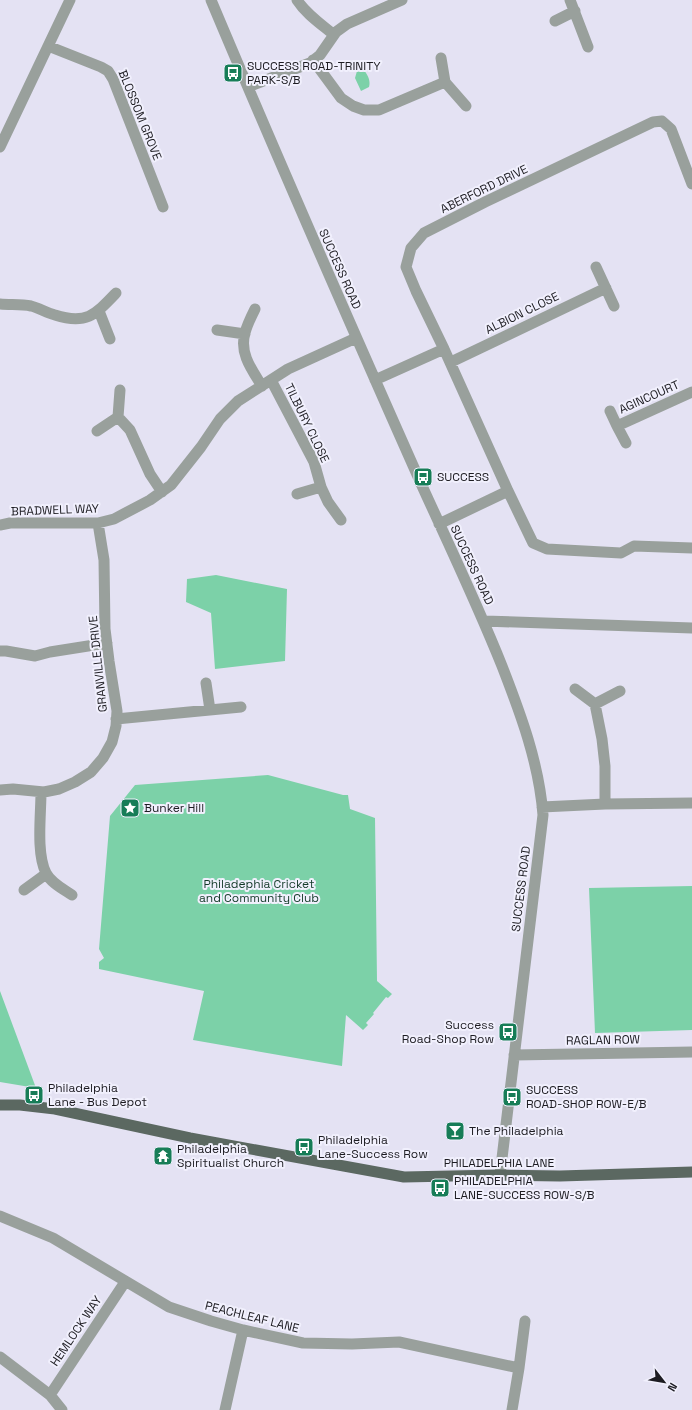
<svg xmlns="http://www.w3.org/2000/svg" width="692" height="1410" font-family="'Space Grotesk',sans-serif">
	<rect width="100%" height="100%" fill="#e4e2f3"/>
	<path fill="#7cd1a8" d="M 363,68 C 367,75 371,79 369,87 L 361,91 L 355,78 L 357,71 Z
		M 216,575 L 287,589 L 285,661 L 215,669 L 211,613 L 186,602 L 187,579 Z
		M 268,775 L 343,795 L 348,795 L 350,809 L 375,818 L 377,981 L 392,994 L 388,998 L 386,997 L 373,1013 L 374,1014 L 366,1023 L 368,1025 L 363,1030 L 346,1015 L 342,1066 L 193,1040 L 204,991 L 99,969 L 99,962 L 104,958 L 99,949 L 110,816 L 135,785 Z
		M 692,886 L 692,1030 L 595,1033 L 589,888 Z
		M 0,991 L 36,1088 L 0,1082 Z"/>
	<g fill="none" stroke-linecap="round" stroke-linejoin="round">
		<path stroke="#99a09c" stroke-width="11" d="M 211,0 C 280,164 351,326 423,488 C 450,547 478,606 502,666 C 521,715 539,763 543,815 L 500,1175
			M 297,0 C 306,14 321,24 334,35
			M 570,0 L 588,47
			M 555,21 L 575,11
			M 48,46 L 101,67 L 108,71 L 113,79 L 163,207
			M 441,58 L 445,82 L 466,106
			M 313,60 L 341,98 L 353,106 L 364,110 L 379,110 L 445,82
			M 248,87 L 310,63 L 320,55 L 336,32 L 347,24 L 402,0
			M 0,147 L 70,0
			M 596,267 L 614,306
			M 0,304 C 10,305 21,304 31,306 C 39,308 47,313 55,315 C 86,325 95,315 116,293
			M 255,309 C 251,317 247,325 245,333 C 239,353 252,370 262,386
			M 99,311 L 110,339
			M 217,330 L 245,334
			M 444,349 L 416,291 L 406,267 L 411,248 L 424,233 L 485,202 L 653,122 L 662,121 L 671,129 L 692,184
			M 451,362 L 606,288
			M 271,380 L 314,462 L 321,487 L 328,502 L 341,520
			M 375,380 L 444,349 L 508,491 L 533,543 L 547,549 L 621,553 L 634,546 L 692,548
			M 610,411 L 617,426
			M 118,417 L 130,430 L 150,474 L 162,492
			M 97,431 L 118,417 L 120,390
			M 626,443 L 617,426 L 692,392
			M 297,494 L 321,487
			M 439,524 L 508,491
			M 0,525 L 10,523 L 98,523 L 114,519 L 150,500 L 171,485 L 201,447 L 220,419 L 238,401 L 288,369 L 356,338
			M 484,621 L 692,628
			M 0,651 L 6,651 L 35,656 L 50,652 L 107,643
			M 206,683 L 210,710
			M 575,689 L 595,704 L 620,691
			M 595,704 L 602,739 L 605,766 L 605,804
			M 116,719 L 241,707
			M 0,790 L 13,789 L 44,792 L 59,789 L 75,782 L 91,772 L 103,758 L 112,742 L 116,726 L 117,711 L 109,661 L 105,629 L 104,560 L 98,523
			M 41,792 C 41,815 36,853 46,873 C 51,883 63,889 72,895
			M 542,807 L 605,804 L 692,803
			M 24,890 L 46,874
			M 514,1055 L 692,1052
			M 0,1216 L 53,1238 L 169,1307 L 211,1321 L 243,1330 L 303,1343 L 352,1344 L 399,1342 L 519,1368
			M 0,1357 L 50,1395 L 62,1410
			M 50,1395 L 125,1282
			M 225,1410 L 243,1330
			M 512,1410 L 519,1368 L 525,1321"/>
		<path stroke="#5b6861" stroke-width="11" d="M 0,1105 L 20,1105 L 55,1109 L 190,1138 L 404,1177 L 500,1175 L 560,1176 L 692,1172"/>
	</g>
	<defs>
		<g id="bus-square" transform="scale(1)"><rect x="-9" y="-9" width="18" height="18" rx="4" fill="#177d57" stroke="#f1f0fd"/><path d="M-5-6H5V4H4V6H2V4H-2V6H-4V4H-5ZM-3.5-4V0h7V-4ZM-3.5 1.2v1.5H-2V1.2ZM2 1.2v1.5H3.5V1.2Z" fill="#fff"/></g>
		<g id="sight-square" transform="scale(1)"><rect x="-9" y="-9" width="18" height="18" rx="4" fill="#177d57" stroke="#f1f0fd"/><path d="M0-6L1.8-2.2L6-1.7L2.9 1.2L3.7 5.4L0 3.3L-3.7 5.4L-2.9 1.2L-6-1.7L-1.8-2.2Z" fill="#fff"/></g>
		<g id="bar-square" transform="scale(1)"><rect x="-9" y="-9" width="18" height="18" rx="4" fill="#177d57" stroke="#f1f0fd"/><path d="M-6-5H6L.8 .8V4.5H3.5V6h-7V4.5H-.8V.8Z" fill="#fff"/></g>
		<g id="temple-square" transform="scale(1)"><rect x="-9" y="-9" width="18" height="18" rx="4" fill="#177d57" stroke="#f1f0fd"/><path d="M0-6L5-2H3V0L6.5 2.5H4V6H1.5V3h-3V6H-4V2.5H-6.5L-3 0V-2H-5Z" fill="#fff"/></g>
	</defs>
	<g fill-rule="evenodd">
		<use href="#bus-square" x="233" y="73"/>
		<use href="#bus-square" x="423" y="477"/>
		<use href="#sight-square" x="130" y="808"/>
		<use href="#bus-square" x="508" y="1032"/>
		<use href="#bus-square" x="34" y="1095"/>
		<use href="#bus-square" x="512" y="1097"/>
		<use href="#bar-square" x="455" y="1131"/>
		<use href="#bus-square" x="304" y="1147"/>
		<use href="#temple-square" x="163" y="1156"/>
		<use href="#bus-square" x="440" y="1188"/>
	</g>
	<g text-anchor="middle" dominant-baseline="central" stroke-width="4" stroke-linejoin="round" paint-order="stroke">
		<g font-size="12" fill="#1d1c22" stroke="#f1f0fd" text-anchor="start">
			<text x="247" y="66">SUCCESS ROAD-TRINITY<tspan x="247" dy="14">PARK-S/B</tspan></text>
			<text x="437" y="477">SUCCESS</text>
			<text x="144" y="808">Bunker Hill</text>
			<text x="494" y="1025" text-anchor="end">Success<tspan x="494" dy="14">Road-Shop Row</tspan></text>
			<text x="48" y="1088">Philadelphia<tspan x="48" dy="14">Lane - Bus Depot</tspan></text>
			<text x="526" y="1090">SUCCESS<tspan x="526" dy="14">ROAD-SHOP ROW-E/B</tspan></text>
			<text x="469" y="1131">The Philadelphia</text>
			<text x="318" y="1140">Philadelphia<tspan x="318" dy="14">Lane-Success Row</tspan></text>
			<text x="177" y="1149">Philadelphia<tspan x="177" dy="14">Spiritualist Church</tspan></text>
			<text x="454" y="1181">PHILADELPHIA<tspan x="454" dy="14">LANE-SUCCESS ROW-S/B</tspan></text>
		</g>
		<g font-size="12" fill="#1d1c22" stroke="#f1f0fd">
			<text transform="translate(140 115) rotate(68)">BLOSSOM GROVE</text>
			<text transform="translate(484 189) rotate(-26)">ABERFORD DRIVE</text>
			<text transform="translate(340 269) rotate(66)">SUCCESS ROAD</text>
			<text transform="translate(522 313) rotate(-26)">ALBION CLOSE</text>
			<text transform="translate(649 397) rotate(-24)">AGINCOURT</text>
			<text transform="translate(307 423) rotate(64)">TILBURY CLOSE</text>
			<text transform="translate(55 510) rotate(-2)">BRADWELL WAY</text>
			<text transform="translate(472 565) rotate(65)">SUCCESS ROAD</text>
			<text transform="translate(98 664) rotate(-96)">GRANVILLE DRIVE</text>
			<text transform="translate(521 889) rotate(-83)">SUCCESS ROAD</text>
			<text transform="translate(603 1040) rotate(-1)">RAGLAN ROW</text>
			<text x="499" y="1163">PHILADELPHIA LANE</text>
			<text transform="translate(252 1317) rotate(14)">PEACHLEAF LANE</text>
			<text transform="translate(76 1331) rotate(-56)">HEMLOCK WAY</text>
		</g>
		<g font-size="12" fill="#153b2a" stroke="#f1f0fd">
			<text x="259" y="884">Philadephia Cricket<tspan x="259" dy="14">and Community Club</tspan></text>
		</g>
	</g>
	<g transform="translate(664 1382) rotate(121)" stroke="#f1f0fd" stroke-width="3" paint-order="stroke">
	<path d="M0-3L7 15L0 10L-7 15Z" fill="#1d1c22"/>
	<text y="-6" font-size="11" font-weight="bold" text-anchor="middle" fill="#1d1c22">N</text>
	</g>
</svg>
